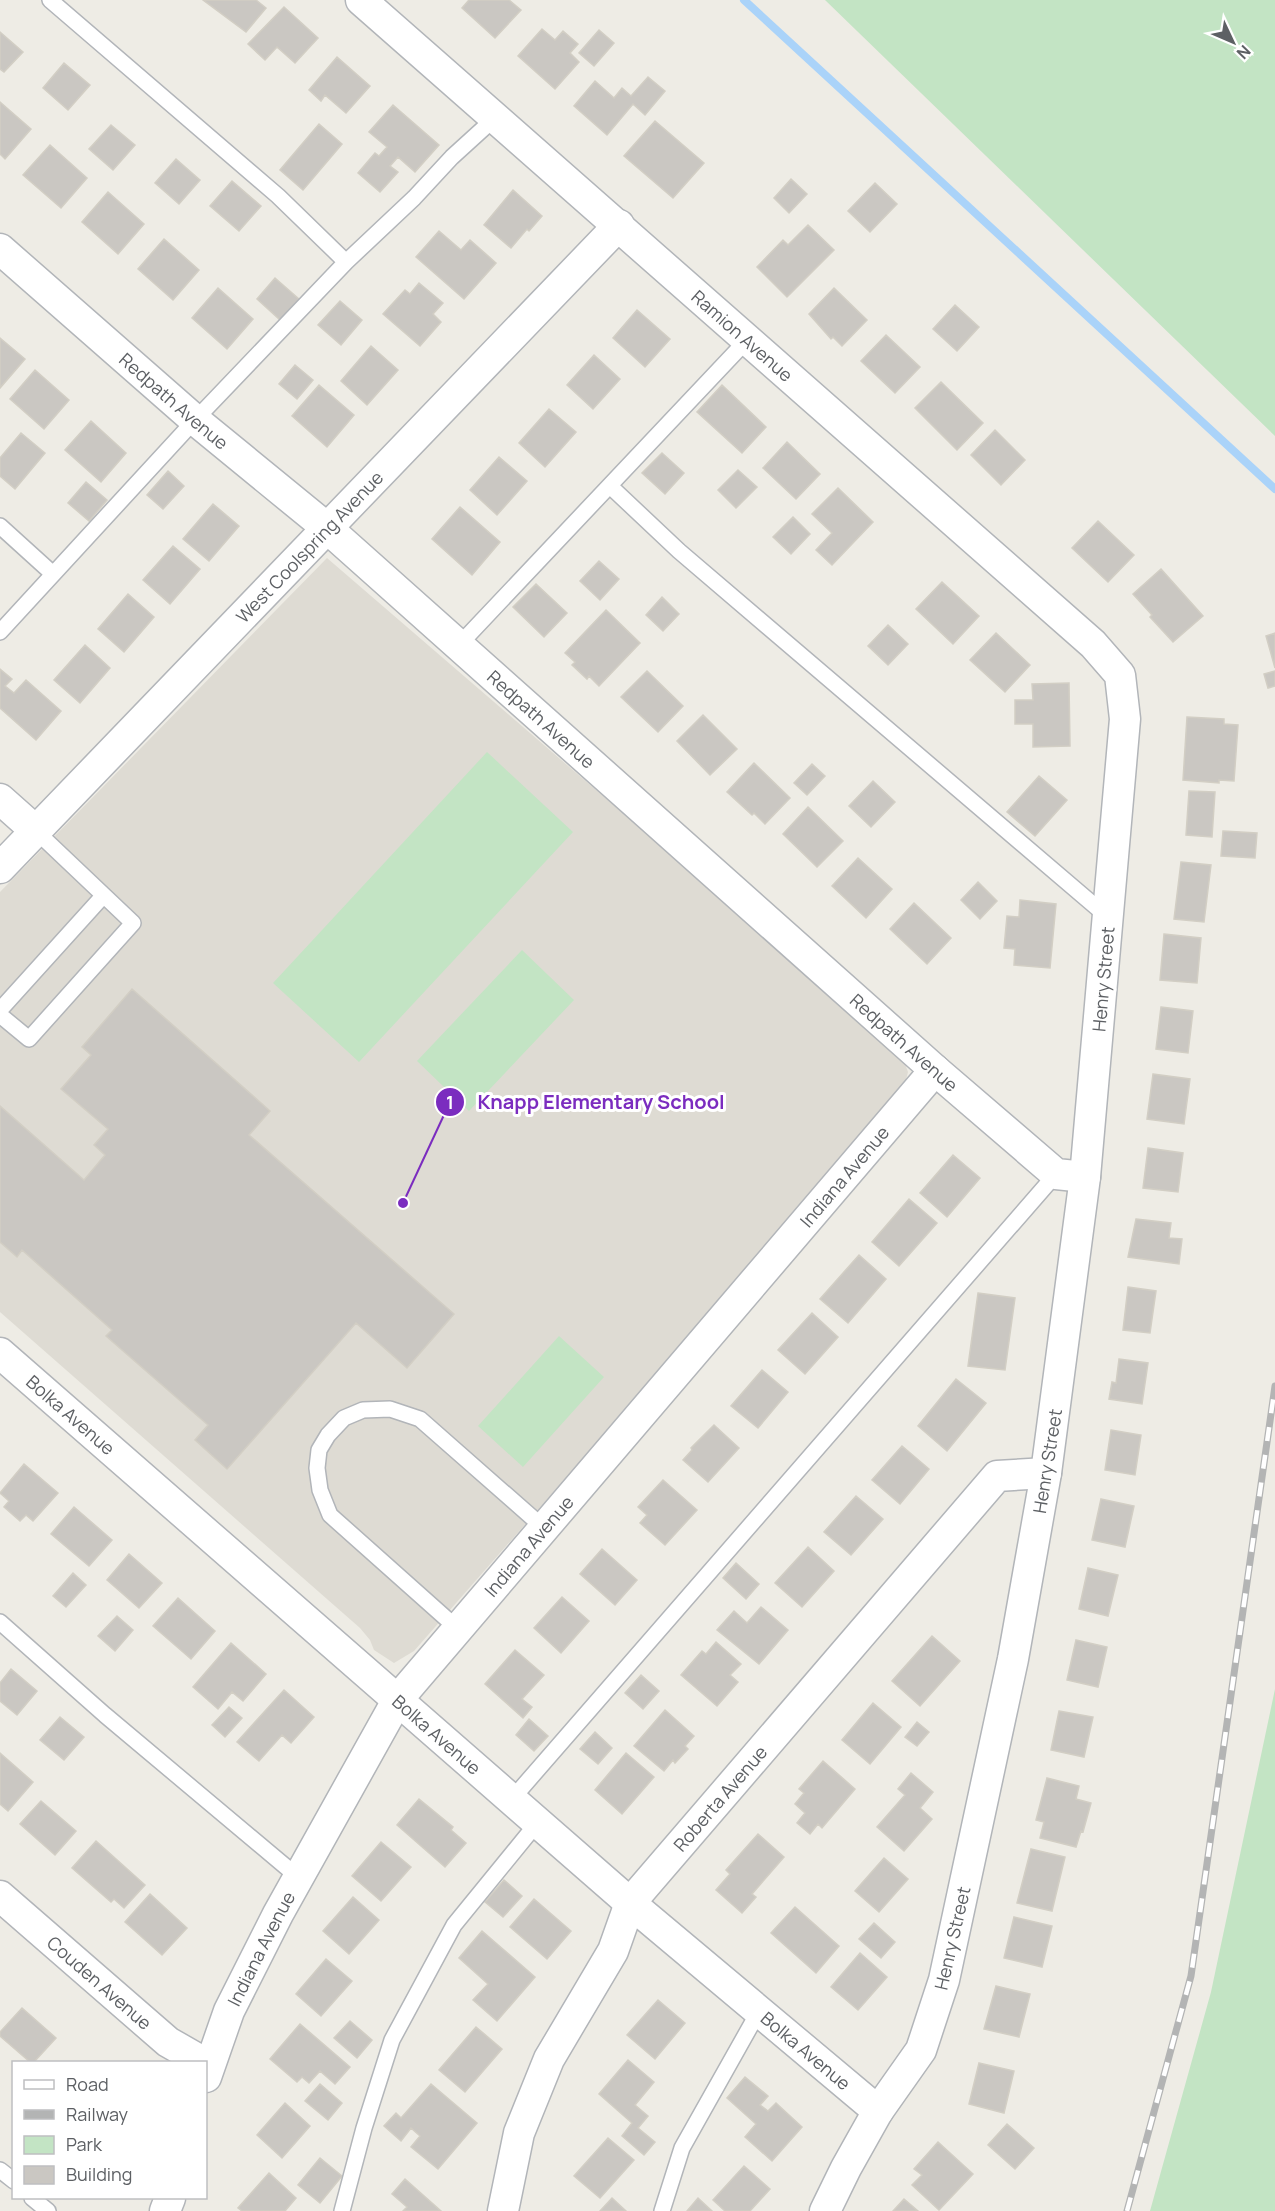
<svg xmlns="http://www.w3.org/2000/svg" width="1275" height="2211" font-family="Manrope,sans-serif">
	<rect width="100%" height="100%" fill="#eeece5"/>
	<path fill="#dedbd3" d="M 327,558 L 901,1053 L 908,1072 L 902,1095 L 414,1651 L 394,1663 L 374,1650 L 370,1640 L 360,1628 L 0,1312 L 0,892 Z"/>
	<path fill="#c3e4c4" d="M 825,0 L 1275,0 L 1275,436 Z
		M 487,752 L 573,832 L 359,1062 L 273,983 Z
		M 522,950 L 574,1000 L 469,1111 L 417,1061 Z
		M 559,1336 L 604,1377 L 523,1467 L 478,1426 Z
		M 1275,1689 L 1275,2211 L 1150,2211 L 1211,1992 Z"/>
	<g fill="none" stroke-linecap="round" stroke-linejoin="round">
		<path stroke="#aad3f9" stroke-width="8" d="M 744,0 L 1275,489"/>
	</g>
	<path fill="#cac7c2" stroke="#d2cec4" stroke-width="1.5" d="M 203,0 L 256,0 L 266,8 L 246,32 Z
		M 469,0 L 509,0 L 521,10 L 495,38 L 462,8 Z
		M 284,7 L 318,38 L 295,63 L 277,47 L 265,60 L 248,44 Z
		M 542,29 L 555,40 L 563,31 L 578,44 L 570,53 L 579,62 L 555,89 L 518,56 Z
		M 599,30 L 614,43 L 594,66 L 579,53 Z
		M 0,32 L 23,52 L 4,72 L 0,69 Z
		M 337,57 L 370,86 L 346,113 L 325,95 L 321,101 L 309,90 Z
		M 64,63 L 90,85 L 68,110 L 43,88 Z
		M 648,77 L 665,91 L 645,115 L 633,104 L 607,135 L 574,106 L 595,81 L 614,98 L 622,88 L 631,96 Z
		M 0,102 L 31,129 L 5,159 L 0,154 Z
		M 393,105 L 439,145 L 415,172 L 398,157 L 390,166 L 398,172 L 380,192 L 358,173 L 375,153 L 379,156 L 387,147 L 369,132 Z
		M 655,121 L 704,163 L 673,198 L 624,156 Z
		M 319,124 L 342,144 L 303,190 L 280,170 Z
		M 111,125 L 135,145 L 113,170 L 89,149 Z
		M 50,145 L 87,178 L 61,208 L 23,175 Z
		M 176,159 L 200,180 L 179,204 L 155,183 Z
		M 791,179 L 807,194 L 789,213 L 774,198 Z
		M 232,181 L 261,206 L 239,231 L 210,206 Z
		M 875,183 L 897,204 L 870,232 L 848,211 Z
		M 513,190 L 542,216 L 529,231 L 527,229 L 511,248 L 484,225 Z
		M 108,192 L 144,224 L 118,254 L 82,222 Z
		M 808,225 L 834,250 L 787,297 L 757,267 L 783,240 L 788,245 Z
		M 439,231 L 461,250 L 470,240 L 496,263 L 464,299 L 416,257 Z
		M 164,239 L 199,270 L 173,300 L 138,269 Z
		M 275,278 L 299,299 L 280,320 L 257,299 Z
		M 419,283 L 443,303 L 433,314 L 441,322 L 420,346 L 383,314 L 405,290 L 410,294 Z
		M 218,288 L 253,319 L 227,349 L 192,318 Z
		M 834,288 L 867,320 L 842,346 L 833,337 L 831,339 L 809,314 Z
		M 340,301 L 362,320 L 341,345 L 318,325 Z
		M 955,305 L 979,327 L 957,351 L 933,329 Z
		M 637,310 L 670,339 L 645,367 L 613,338 Z
		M 886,335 L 920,367 L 895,393 L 861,361 Z
		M 0,338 L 25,359 L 0,388 Z
		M 371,346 L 398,370 L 367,405 L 341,381 Z
		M 594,355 L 620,379 L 593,409 L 567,385 Z
		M 295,365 L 313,380 L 297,399 L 279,384 Z
		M 35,370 L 69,400 L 44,429 L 10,399 Z
		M 941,382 L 983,423 L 957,450 L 915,408 Z
		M 319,385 L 354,415 L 327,447 L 292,416 Z
		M 722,385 L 766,427 L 742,453 L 697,412 Z
		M 549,409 L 576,432 L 545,467 L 519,443 Z
		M 91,421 L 126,453 L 101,482 L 65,450 Z
		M 995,430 L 1025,460 L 1001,485 L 971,455 Z
		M 21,433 L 45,453 L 15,489 L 0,476 L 0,458 Z
		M 787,442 L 820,474 L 796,499 L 763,468 Z
		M 662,453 L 684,473 L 665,494 L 642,473 Z
		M 499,457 L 527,481 L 497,515 L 470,490 Z
		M 738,470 L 757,487 L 736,508 L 718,490 Z
		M 168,471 L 184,486 L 163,509 L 147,495 Z
		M 86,482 L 107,500 L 89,521 L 68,503 Z
		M 838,488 L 873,522 L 832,565 L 816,550 L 832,533 L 812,514 Z
		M 213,504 L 239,526 L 209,561 L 183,539 Z
		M 460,507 L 500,542 L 472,575 L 432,539 Z
		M 793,517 L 810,534 L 791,554 L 773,537 Z
		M 1098,521 L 1134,555 L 1108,582 L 1072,548 Z
		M 173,546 L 200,569 L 170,604 L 143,580 Z
		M 599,561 L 619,579 L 600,600 L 580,581 Z
		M 1161,569 L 1203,616 L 1173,642 L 1150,617 L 1152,615 L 1133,594 Z
		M 942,582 L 979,616 L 953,644 L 916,609 Z
		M 536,584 L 567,613 L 544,637 L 513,607 Z
		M 128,594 L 154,617 L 124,652 L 98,629 Z
		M 662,597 L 679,614 L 663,631 L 646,615 Z
		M 606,610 L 640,643 L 599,686 L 589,676 L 587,679 L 572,665 L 575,662 L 565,653 Z
		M 888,625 L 908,644 L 888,665 L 868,646 Z
		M 996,633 L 1030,665 L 1005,692 L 970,660 Z
		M 1275,633 L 1275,668 L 1266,636 Z
		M 85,645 L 110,668 L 80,703 L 54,680 Z
		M 0,669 L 12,679 L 5,686 L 14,693 L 26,680 L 61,711 L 36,740 L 0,708 Z
		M 647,671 L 683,706 L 658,732 L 621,697 Z
		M 1275,671 L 1275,686 L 1268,688 L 1264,674 Z
		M 1069,683 L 1070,746 L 1033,747 L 1033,724 L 1015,724 L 1015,700 L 1033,700 L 1032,684 Z
		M 703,715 L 737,749 L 710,775 L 677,741 Z
		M 1187,717 L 1224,719 L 1224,724 L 1238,725 L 1234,781 L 1219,780 L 1219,783 L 1183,780 Z
		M 754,763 L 790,798 L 765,824 L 754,813 L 752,815 L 727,792 Z
		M 812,764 L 825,776 L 807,795 L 794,783 Z
		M 1039,776 L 1067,800 L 1035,836 L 1007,812 Z
		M 873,781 L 895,802 L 871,827 L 849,806 Z
		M 1189,791 L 1215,792 L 1212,837 L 1186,835 Z
		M 808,807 L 843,841 L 817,867 L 783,834 Z
		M 1223,831 L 1257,833 L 1255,858 L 1221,856 Z
		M 858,858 L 892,889 L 866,918 L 832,886 Z
		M 1181,862 L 1211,865 L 1204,922 L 1174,919 Z
		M 978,882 L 997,901 L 980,919 L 961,900 Z
		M 1020,900 L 1056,904 L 1050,968 L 1014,965 L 1015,949 L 1004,948 L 1007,916 L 1019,917 Z
		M 914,903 L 951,938 L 927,964 L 890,929 Z
		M 1164,934 L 1201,938 L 1197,983 L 1160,980 Z
		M 132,989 L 270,1111 L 249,1135 L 454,1314 L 407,1368 L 356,1323 L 227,1469 L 195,1440 L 208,1425 L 106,1336 L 112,1330 L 22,1250 L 17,1257 L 0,1242 L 0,1106 L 84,1180 L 105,1155 L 94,1145 L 108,1129 L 61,1089 L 91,1055 L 82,1047 Z
		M 1161,1007 L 1193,1011 L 1188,1053 L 1156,1049 Z
		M 1153,1074 L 1190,1079 L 1184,1124 L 1147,1119 Z
		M 1148,1148 L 1183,1153 L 1178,1192 L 1143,1188 Z
		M 953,1155 L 980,1178 L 947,1217 L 920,1193 Z
		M 909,1199 L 937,1223 L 899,1266 L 872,1242 Z
		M 1136,1219 L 1171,1223 L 1169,1238 L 1182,1239 L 1179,1264 L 1128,1257 Z
		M 859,1255 L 886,1279 L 848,1323 L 820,1299 Z
		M 1128,1287 L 1156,1291 L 1150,1333 L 1123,1330 Z
		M 978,1293 L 1015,1298 L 1005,1370 L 968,1366 Z
		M 812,1313 L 838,1337 L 805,1374 L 778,1350 Z
		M 1119,1359 L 1148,1363 L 1142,1404 L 1109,1399 L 1112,1382 L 1116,1383 Z
		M 762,1370 L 788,1392 L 758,1428 L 731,1406 Z
		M 956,1379 L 986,1403 L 947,1451 L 918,1426 Z
		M 714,1425 L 739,1448 L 708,1482 L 683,1460 L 692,1450 L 691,1448 Z
		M 1111,1430 L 1141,1435 L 1135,1475 L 1105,1470 Z
		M 902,1446 L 929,1469 L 900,1504 L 872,1480 Z
		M 24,1464 L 58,1493 L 33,1521 L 26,1515 L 20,1521 L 4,1507 L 9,1501 L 0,1493 Z
		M 663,1480 L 697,1510 L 665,1545 L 640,1523 L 647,1515 L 638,1507 Z
		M 856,1496 L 883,1519 L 851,1555 L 824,1532 Z
		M 1101,1499 L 1134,1506 L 1125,1547 L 1092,1540 Z
		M 74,1507 L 112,1540 L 89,1566 L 51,1534 Z
		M 808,1547 L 834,1571 L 802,1607 L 775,1583 Z
		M 602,1549 L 637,1580 L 615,1605 L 580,1574 Z
		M 129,1554 L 162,1583 L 139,1608 L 107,1580 Z
		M 736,1563 L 759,1584 L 746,1599 L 723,1578 Z
		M 1088,1568 L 1118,1575 L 1108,1616 L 1079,1609 Z
		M 73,1573 L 86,1585 L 66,1607 L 53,1596 Z
		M 562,1597 L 589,1621 L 561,1653 L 534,1628 Z
		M 178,1598 L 215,1631 L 191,1659 L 153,1626 Z
		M 761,1607 L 788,1630 L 759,1664 L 717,1630 L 734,1611 L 747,1623 Z
		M 117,1616 L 133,1630 L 115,1651 L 98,1636 Z
		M 932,1636 L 960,1661 L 920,1706 L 892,1681 Z
		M 1076,1640 L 1107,1647 L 1098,1687 L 1067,1680 Z
		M 716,1642 L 741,1664 L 730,1675 L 738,1682 L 717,1706 L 681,1675 L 702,1651 L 706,1654 Z
		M 231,1643 L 266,1674 L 243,1701 L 232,1692 L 218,1709 L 193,1687 Z
		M 515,1650 L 544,1675 L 522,1699 L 532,1707 L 523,1718 L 485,1684 Z
		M 11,1669 L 37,1691 L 17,1715 L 0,1701 L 0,1683 Z
		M 641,1675 L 659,1691 L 643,1709 L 625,1693 Z
		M 284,1690 L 314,1717 L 291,1743 L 282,1735 L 259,1761 L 237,1742 Z
		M 873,1703 L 901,1727 L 870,1764 L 842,1740 Z
		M 229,1707 L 242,1718 L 225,1737 L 212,1725 Z
		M 665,1710 L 694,1736 L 685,1746 L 688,1749 L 675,1763 L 673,1760 L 664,1771 L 634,1746 Z
		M 1059,1711 L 1093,1717 L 1084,1757 L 1051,1750 Z
		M 60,1717 L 84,1737 L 64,1760 L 40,1740 Z
		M 529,1719 L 548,1736 L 534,1751 L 516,1735 Z
		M 917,1722 L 929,1732 L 917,1746 L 905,1737 Z
		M 595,1732 L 612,1748 L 598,1764 L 580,1749 Z
		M 0,1753 L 33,1782 L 8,1811 L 0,1804 Z
		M 626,1753 L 654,1777 L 622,1814 L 595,1790 Z
		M 823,1761 L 855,1789 L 822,1828 L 818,1824 L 810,1834 L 797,1823 L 805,1813 L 795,1804 L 804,1793 L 799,1789 Z
		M 911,1773 L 933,1792 L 920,1808 L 932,1819 L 904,1851 L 877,1827 L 905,1795 L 898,1789 Z
		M 1047,1778 L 1079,1786 L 1076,1799 L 1091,1803 L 1083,1832 L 1081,1831 L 1076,1847 L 1040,1838 L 1044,1822 L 1036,1820 Z
		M 419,1799 L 453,1827 L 451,1830 L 466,1843 L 445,1867 L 397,1825 Z
		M 41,1801 L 76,1831 L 55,1855 L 20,1824 Z
		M 758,1834 L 784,1857 L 752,1894 L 756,1897 L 742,1913 L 716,1890 L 730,1874 L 726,1870 Z
		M 96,1841 L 145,1885 L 124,1908 L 114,1899 L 111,1902 L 72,1868 Z
		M 381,1842 L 411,1867 L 381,1901 L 352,1876 Z
		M 1031,1849 L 1065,1857 L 1052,1911 L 1017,1903 Z
		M 884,1858 L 908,1879 L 879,1912 L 855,1891 Z
		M 504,1880 L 522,1896 L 503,1917 L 485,1902 Z
		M 150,1894 L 187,1928 L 162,1955 L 125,1922 Z
		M 353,1897 L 379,1920 L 349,1954 L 323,1931 Z
		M 534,1899 L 571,1931 L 547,1959 L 510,1927 Z
		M 795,1907 L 839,1946 L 816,1973 L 771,1933 Z
		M 1014,1917 L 1052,1926 L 1042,1967 L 1004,1958 Z
		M 874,1923 L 895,1942 L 881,1958 L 859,1939 Z
		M 482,1931 L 535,1977 L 497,2021 L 473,2000 L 488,1984 L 459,1958 Z
		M 860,1953 L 887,1977 L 858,2010 L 831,1987 Z
		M 326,1959 L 352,1981 L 321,2016 L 296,1994 Z
		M 996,1986 L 1030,1994 L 1019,2037 L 984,2029 Z
		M 658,2000 L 685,2023 L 655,2059 L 627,2035 Z
		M 22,2008 L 56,2038 L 34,2062 L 30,2062 L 0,2036 L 0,2032 Z
		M 350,2021 L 372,2040 L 357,2058 L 334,2038 Z
		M 300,2024 L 350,2067 L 335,2084 L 320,2071 L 309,2083 L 302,2077 L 297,2082 L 270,2059 Z
		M 476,2027 L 502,2049 L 465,2092 L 439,2070 Z
		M 628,2060 L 654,2082 L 635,2105 L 648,2116 L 638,2128 L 655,2142 L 644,2155 L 622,2136 L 632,2123 L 599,2094 Z
		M 979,2063 L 1014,2071 L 1004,2113 L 969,2104 Z
		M 745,2077 L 768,2096 L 760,2105 L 768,2111 L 776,2103 L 802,2127 L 772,2161 L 745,2137 L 756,2124 L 727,2098 Z
		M 320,2084 L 342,2103 L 328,2120 L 305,2101 Z
		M 431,2084 L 477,2123 L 438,2169 L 411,2147 L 420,2136 L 411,2128 L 401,2141 L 384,2126 L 396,2113 L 401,2118 Z
		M 285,2103 L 310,2126 L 282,2158 L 257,2135 Z
		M 1007,2124 L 1034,2148 L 1015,2169 L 988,2145 Z
		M 608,2138 L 634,2160 L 600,2198 L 574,2176 Z
		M 938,2142 L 973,2174 L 939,2210 L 912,2185 L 922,2175 L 914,2169 Z
		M 320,2158 L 342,2176 L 320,2203 L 298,2185 Z
		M 744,2166 L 770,2189 L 750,2211 L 725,2211 L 713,2200 Z
		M 269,2173 L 296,2198 L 285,2211 L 242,2211 L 238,2208 Z
		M 405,2179 L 441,2211 L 403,2211 L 407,2207 L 392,2194 Z
		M 612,2198 L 626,2211 L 600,2211 Z
		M 698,2198 L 712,2211 L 687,2211 Z
		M 904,2199 L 918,2211 L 893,2211 Z"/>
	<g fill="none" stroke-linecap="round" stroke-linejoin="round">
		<g stroke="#b2b5b9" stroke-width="18">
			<path id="lane" d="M 346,262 L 414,198 L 452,157 L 496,117
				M 610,486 L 679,551 L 1109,918
				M 0,526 L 53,574
				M 0,632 L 195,420 L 346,262 L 278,196 L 50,0
				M 459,645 L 748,339
				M 0,1010 L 103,896
				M 0,1015 L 29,1039 L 133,923 L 36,831
				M 0,1622 L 105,1715 L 298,1877
				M 458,1629 L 330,1515 L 320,1490 L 317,1468 L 319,1450 L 328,1435 L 344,1418 L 363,1410 L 390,1409 L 420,1419 L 544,1528
				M 512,1799 L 1056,1174
				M 0,2170 L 14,2181
				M 32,2198 L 48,2211
				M 342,2211 L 364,2128 L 392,2040 L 454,1925 L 538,1822
				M 662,2211 L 682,2148 L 759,2011"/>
		</g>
		<g stroke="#b2b5b9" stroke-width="33">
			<g id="street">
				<path id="s1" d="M 361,0 L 1093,644 L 1120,675 L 1125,719 L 1085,1177 L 1046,1473 L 1013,1659 L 944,1980 L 921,2050 L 878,2111 L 846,2168 L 825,2211"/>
				<path id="s2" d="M 0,249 L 195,420 L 327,528 L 935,1070 L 1056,1174 L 1085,1177"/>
				<path d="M 0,799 L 36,831"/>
				<path id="s3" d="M 0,868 L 619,225"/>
				<path id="s4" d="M 0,1353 L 630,1903 L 878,2111"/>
				<path id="s5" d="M 0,1896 L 168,2042 L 203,2062"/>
				<path id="s6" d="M 206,2077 L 229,2011 L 278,1914 L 398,1699 L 935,1070"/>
				<path d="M 165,2211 L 170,2198"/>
				<path id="s7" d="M 503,2211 L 519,2133 L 549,2059 L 613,1951 L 630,1903 L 997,1476 L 1046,1473"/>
			</g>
		</g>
		<use href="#lane" stroke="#fff" stroke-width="15"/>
		<use href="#street" stroke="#fff" stroke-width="30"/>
		<g stroke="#b3b4b4" stroke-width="7">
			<path id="rail" d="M 1127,2211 L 1191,1976 L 1275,1386"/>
		</g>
		<use href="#rail" stroke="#fff" stroke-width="4.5" stroke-dasharray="14" stroke-linecap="butt"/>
	</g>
	<g text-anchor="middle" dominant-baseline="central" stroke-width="6" stroke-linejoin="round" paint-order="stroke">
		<g font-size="18" fill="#5d6064" stroke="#fff">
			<text stroke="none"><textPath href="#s1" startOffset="508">Ramion Avenue</textPath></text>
			<text stroke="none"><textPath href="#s2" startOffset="231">Redpath Avenue</textPath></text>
			<text stroke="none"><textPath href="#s3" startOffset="446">West Coolspring Avenue</textPath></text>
			<text stroke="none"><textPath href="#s2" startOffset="717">Redpath Avenue</textPath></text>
			<text transform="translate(1103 979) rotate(-85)">Henry Street</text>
			<text stroke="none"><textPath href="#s2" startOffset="1203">Redpath Avenue</textPath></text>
			<text stroke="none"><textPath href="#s6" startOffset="1112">Indiana Avenue</textPath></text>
			<text stroke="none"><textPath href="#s4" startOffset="94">Bolka Avenue</textPath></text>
			<text transform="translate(1047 1461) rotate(-81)">Henry Street</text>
			<text stroke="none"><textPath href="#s6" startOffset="626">Indiana Avenue</textPath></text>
			<text stroke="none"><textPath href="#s4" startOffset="580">Bolka Avenue</textPath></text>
			<text stroke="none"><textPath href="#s7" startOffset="474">Roberta Avenue</textPath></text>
			<text transform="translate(952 1938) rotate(-77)">Henry Street</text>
			<text stroke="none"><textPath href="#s6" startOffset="140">Indiana Avenue</textPath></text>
			<text stroke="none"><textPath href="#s5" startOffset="132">Couden Avenue</textPath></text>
			<text stroke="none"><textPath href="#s4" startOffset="1066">Bolka Avenue</textPath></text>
		</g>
	</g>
	<path fill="none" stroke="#7b2cbf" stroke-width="2" d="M403 1203L450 1102"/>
	<g fill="#7b2cbf" stroke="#fff" stroke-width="2">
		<circle cx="403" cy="1203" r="6"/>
		<circle cx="450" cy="1102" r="15"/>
	</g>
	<g font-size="18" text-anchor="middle" font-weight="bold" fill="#fff">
		<text x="450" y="1109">1</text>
	</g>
	<g font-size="20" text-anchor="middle" font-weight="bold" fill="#7b2cbf" stroke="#fff" stroke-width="6" stroke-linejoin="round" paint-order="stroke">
		<text x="601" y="1109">Knapp Elementary School</text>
	</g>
	<rect x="12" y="2061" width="195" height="138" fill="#ffffff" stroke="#bebfc1" stroke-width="1.5"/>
	<rect x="24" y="2080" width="30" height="9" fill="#ffffff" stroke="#bebfc1" stroke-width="1.5"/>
	<text x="66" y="2091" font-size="18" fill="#5d6064">Road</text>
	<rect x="24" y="2110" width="30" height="9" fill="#b3b4b4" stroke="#bebfc1" stroke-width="1.5"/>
	<text x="66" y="2121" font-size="18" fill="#5d6064">Railway</text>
	<rect x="24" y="2136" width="30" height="18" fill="#c3e4c4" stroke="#bebfc1" stroke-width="1.5"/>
	<text x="66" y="2151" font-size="18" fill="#5d6064">Park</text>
	<rect x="24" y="2166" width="30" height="18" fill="#cac7c2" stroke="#bebfc1" stroke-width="1.5"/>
	<text x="66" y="2181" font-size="18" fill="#5d6064">Building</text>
	<g transform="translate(1233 42) rotate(134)" stroke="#ffffff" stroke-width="4.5" paint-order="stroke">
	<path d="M0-4.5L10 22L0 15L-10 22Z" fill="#5d6064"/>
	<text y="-9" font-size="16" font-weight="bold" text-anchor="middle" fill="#5d6064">N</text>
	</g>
</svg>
